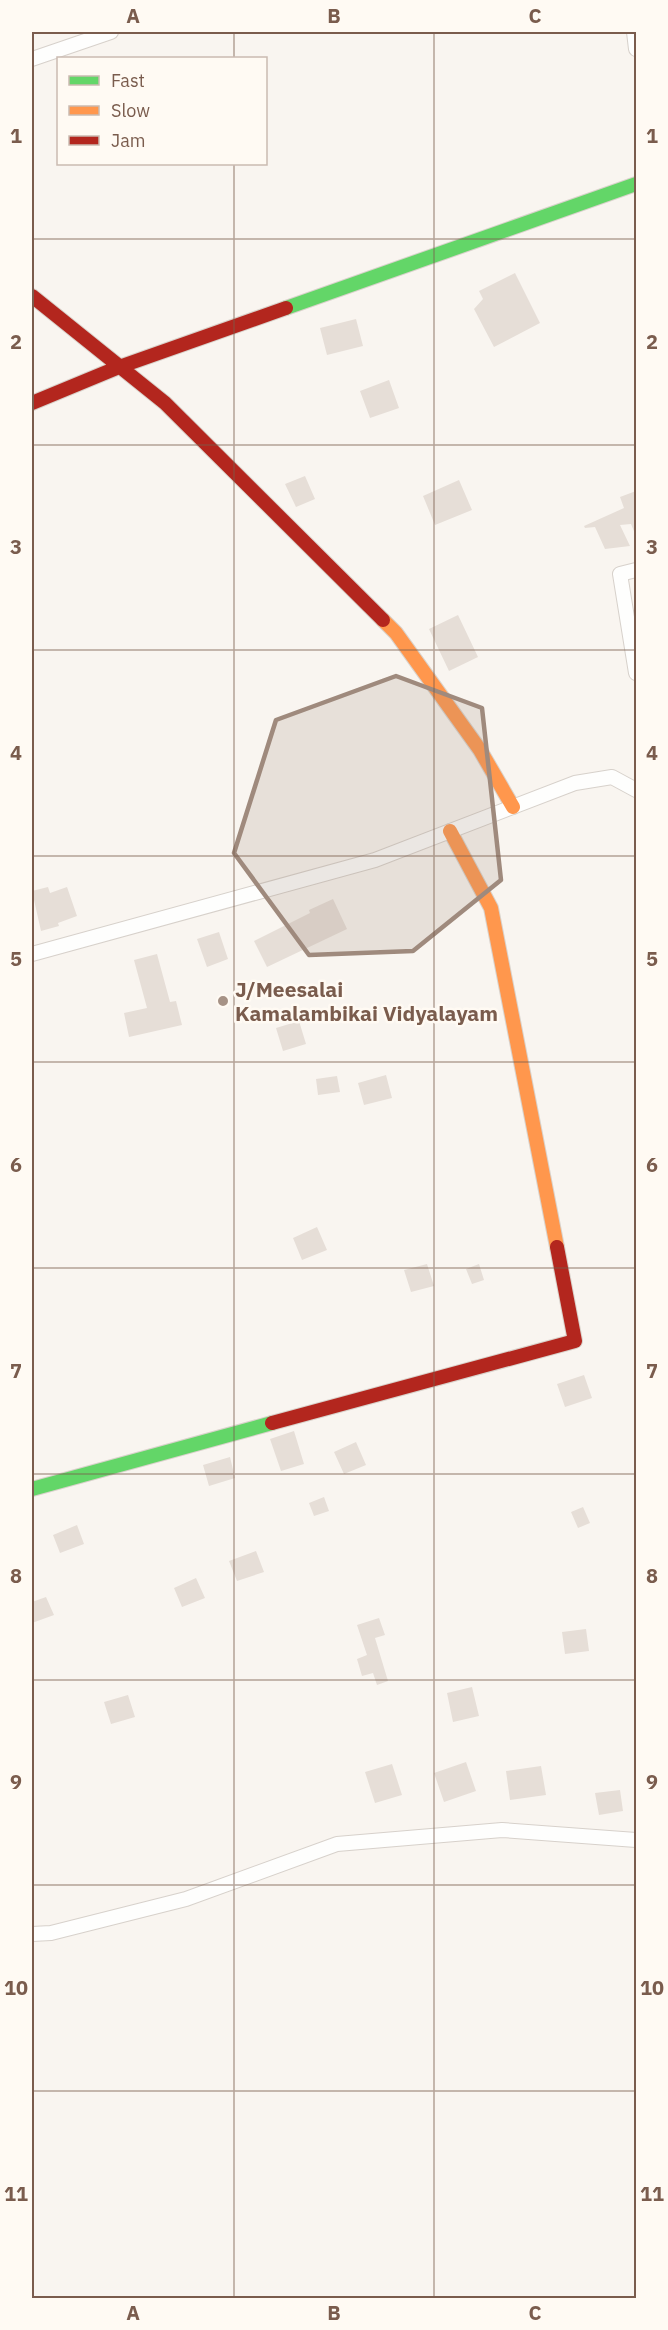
<svg xmlns="http://www.w3.org/2000/svg" width="668" height="2330" font-family="'IBM Plex Sans',sans-serif">
	<rect width="100%" height="100%" fill="#f9f5f0"/>
	<path fill="#e6ded7" d="M 515,273 L 540,323 L 494,347 L 474,309 L 483,299 L 479,291 Z
		M 356,319 L 363,346 L 327,355 L 320,328 Z
		M 389,380 L 399,408 L 370,418 L 360,391 Z
		M 305,476 L 315,499 L 296,507 L 285,484 Z
		M 459,480 L 472,510 L 435,525 L 423,496 Z
		M 636,491 L 636,536 L 631,524 L 620,525 L 630,546 L 605,549 L 595,527 L 585,528 L 584,526 L 624,508 L 620,497 Z
		M 458,615 L 478,657 L 449,671 L 429,629 Z
		M 48,887 L 50,893 L 67,887 L 77,916 L 58,923 L 59,926 L 41,931 L 32,891 Z
		M 333,899 L 347,929 L 267,967 L 254,941 L 310,913 L 309,910 Z
		M 219,932 L 228,959 L 207,967 L 197,939 Z
		M 157,954 L 170,1002 L 176,1001 L 182,1025 L 129,1037 L 124,1013 L 147,1008 L 134,960 Z
		M 299,1021 L 306,1044 L 283,1051 L 276,1028 Z
		M 386,1075 L 392,1098 L 364,1105 L 358,1083 Z
		M 337,1076 L 340,1092 L 318,1095 L 316,1079 Z
		M 317,1227 L 327,1250 L 302,1260 L 293,1238 Z
		M 427,1264 L 434,1286 L 411,1292 L 404,1270 Z
		M 479,1264 L 484,1280 L 472,1284 L 466,1269 Z
		M 584,1375 L 592,1398 L 565,1407 L 557,1384 Z
		M 294,1431 L 304,1464 L 281,1471 L 270,1439 Z
		M 356,1442 L 366,1465 L 344,1474 L 334,1452 Z
		M 230,1457 L 235,1478 L 209,1486 L 203,1465 Z
		M 324,1497 L 329,1511 L 314,1516 L 309,1503 Z
		M 583,1507 L 590,1523 L 578,1528 L 571,1512 Z
		M 77,1525 L 84,1544 L 60,1553 L 53,1535 Z
		M 256,1551 L 264,1572 L 237,1581 L 229,1561 Z
		M 196,1578 L 205,1598 L 182,1607 L 174,1588 Z
		M 46,1597 L 54,1615 L 32,1623 L 32,1602 Z
		M 379,1618 L 385,1635 L 375,1638 L 388,1681 L 377,1685 L 373,1673 L 362,1676 L 357,1659 L 367,1655 L 357,1625 Z
		M 586,1629 L 589,1651 L 565,1654 L 562,1632 Z
		M 472,1687 L 479,1716 L 453,1722 L 447,1693 Z
		M 128,1695 L 135,1717 L 111,1724 L 104,1702 Z
		M 466,1762 L 476,1791 L 444,1802 L 434,1773 Z
		M 392,1764 L 402,1795 L 375,1803 L 365,1772 Z
		M 541,1766 L 546,1795 L 510,1800 L 506,1771 Z
		M 620,1790 L 623,1811 L 599,1815 L 595,1793 Z"/>
	<g fill="none" stroke-linecap="round" stroke-linejoin="round">
		<g stroke="#d7d1cb" stroke-width="16">
			<path id="street" d="M 634,32 L 636,49
				M 32,59 L 111,32
				M 636,570 L 620,574 L 636,673
				M 32,954 L 375,860 L 575,783 L 612,777 L 636,790
				M 32,1934 L 51,1933 L 186,1899 L 337,1844 L 502,1830 L 636,1840"/>
		</g>
		<g stroke="#d9d2cb" stroke-width="16">
			<path id="fast" d="M 286,308 L 636,184
				M 32,1489 L 272,1423"/>
		</g>
		<g stroke="#d9d2cb" stroke-width="16">
			<path id="slow" d="M 383,620 L 396,633 L 480,750 L 513,807
				M 450,831 L 491,908 L 557,1247"/>
		</g>
		<g stroke="#d9d2cb" stroke-width="16">
			<path id="jam" d="M 32,296 L 165,403 L 383,620
				M 32,403 L 119,367 L 286,308
				M 272,1423 L 575,1341 L 557,1247"/>
		</g>
		<use href="#street" stroke="#fefefd" stroke-width="14"/>
		<use href="#fast" stroke="#63d668" stroke-width="14"/>
		<use href="#slow" stroke="#ff974d" stroke-width="14"/>
		<use href="#jam" stroke="#b3261e" stroke-width="14"/>
	</g>
	<path fill="#9f8a7d" fill-opacity="0.2" stroke="#9f8a7d" stroke-width="4.5" stroke-linejoin="round" d="M 396,676 L 482,708 L 501,880 L 413,951 L 309,955 L 234,853 L 276,720 Z"/>
	<path fill="none" stroke="#7a5c4d" stroke-width="1.5" stroke-opacity="0.55" d="M 234,32 L 234,58M 434,32 L 434,2298M 234,164 L 234,2298M 32,239 L 636,239M 32,445 L 636,445M 32,650 L 636,650M 32,856 L 636,856M 32,1062 L 636,1062M 32,1268 L 636,1268M 32,1474 L 636,1474M 32,1680 L 636,1680M 32,1885 L 636,1885M 32,2091 L 636,2091"/>
	<circle fill="#a69286" stroke="#fffaf3" stroke-width="2" cx="223" cy="1001" r="6"/>
	<g text-anchor="middle" dominant-baseline="central" stroke-width="5" stroke-linejoin="round" paint-order="stroke">
		<g font-size="21" font-weight="bold" fill="#7a5c4d" stroke="#fffaf3" text-anchor="start">
			<text x="235" y="989">J/Meesalai<tspan x="235" dy="24">Kamalambikai Vidyalayam</tspan></text>
		</g>
	</g>
	<rect width="668" height="2330" fill="none" stroke="#fffaf3" stroke-width="66"/>
	<rect x="57" y="57" width="210" height="108" fill="#fffaf3" stroke="#cabbb1" stroke-width="1.5"/>
	<rect x="69" y="76" width="30" height="9" fill="#63d668" stroke="#cabbb1" stroke-width="1.5"/>
	<text x="111" y="87" font-size="18" fill="#7a5c4d">Fast</text>
	<rect x="69" y="106" width="30" height="9" fill="#ff974d" stroke="#cabbb1" stroke-width="1.5"/>
	<text x="111" y="117" font-size="18" fill="#7a5c4d">Slow</text>
	<rect x="69" y="136" width="30" height="9" fill="#b3261e" stroke="#cabbb1" stroke-width="1.5"/>
	<text x="111" y="147" font-size="18" fill="#7a5c4d">Jam</text>
	<rect x="33" y="33" width="602" height="2264" fill="none" stroke="#7a5c4d" stroke-width="2"/>
	<g font-size="20" text-anchor="middle" font-weight="bold" fill="#7a5c4d">
		<text x="133" y="23">A</text>
		<text x="334" y="23">B</text>
		<text x="535" y="23">C</text>
		<text x="16" y="143">1</text>
		<text x="652" y="143">1</text>
		<text x="16" y="349">2</text>
		<text x="652" y="349">2</text>
		<text x="16" y="554">3</text>
		<text x="652" y="554">3</text>
		<text x="16" y="760">4</text>
		<text x="652" y="760">4</text>
		<text x="16" y="966">5</text>
		<text x="652" y="966">5</text>
		<text x="16" y="1172">6</text>
		<text x="652" y="1172">6</text>
		<text x="16" y="1378">7</text>
		<text x="652" y="1378">7</text>
		<text x="16" y="1583">8</text>
		<text x="652" y="1583">8</text>
		<text x="16" y="1789">9</text>
		<text x="652" y="1789">9</text>
		<text x="16" y="1995">10</text>
		<text x="652" y="1995">10</text>
		<text x="16" y="2201">11</text>
		<text x="652" y="2201">11</text>
		<text x="133" y="2320">A</text>
		<text x="334" y="2320">B</text>
		<text x="535" y="2320">C</text>
	</g>
</svg>
